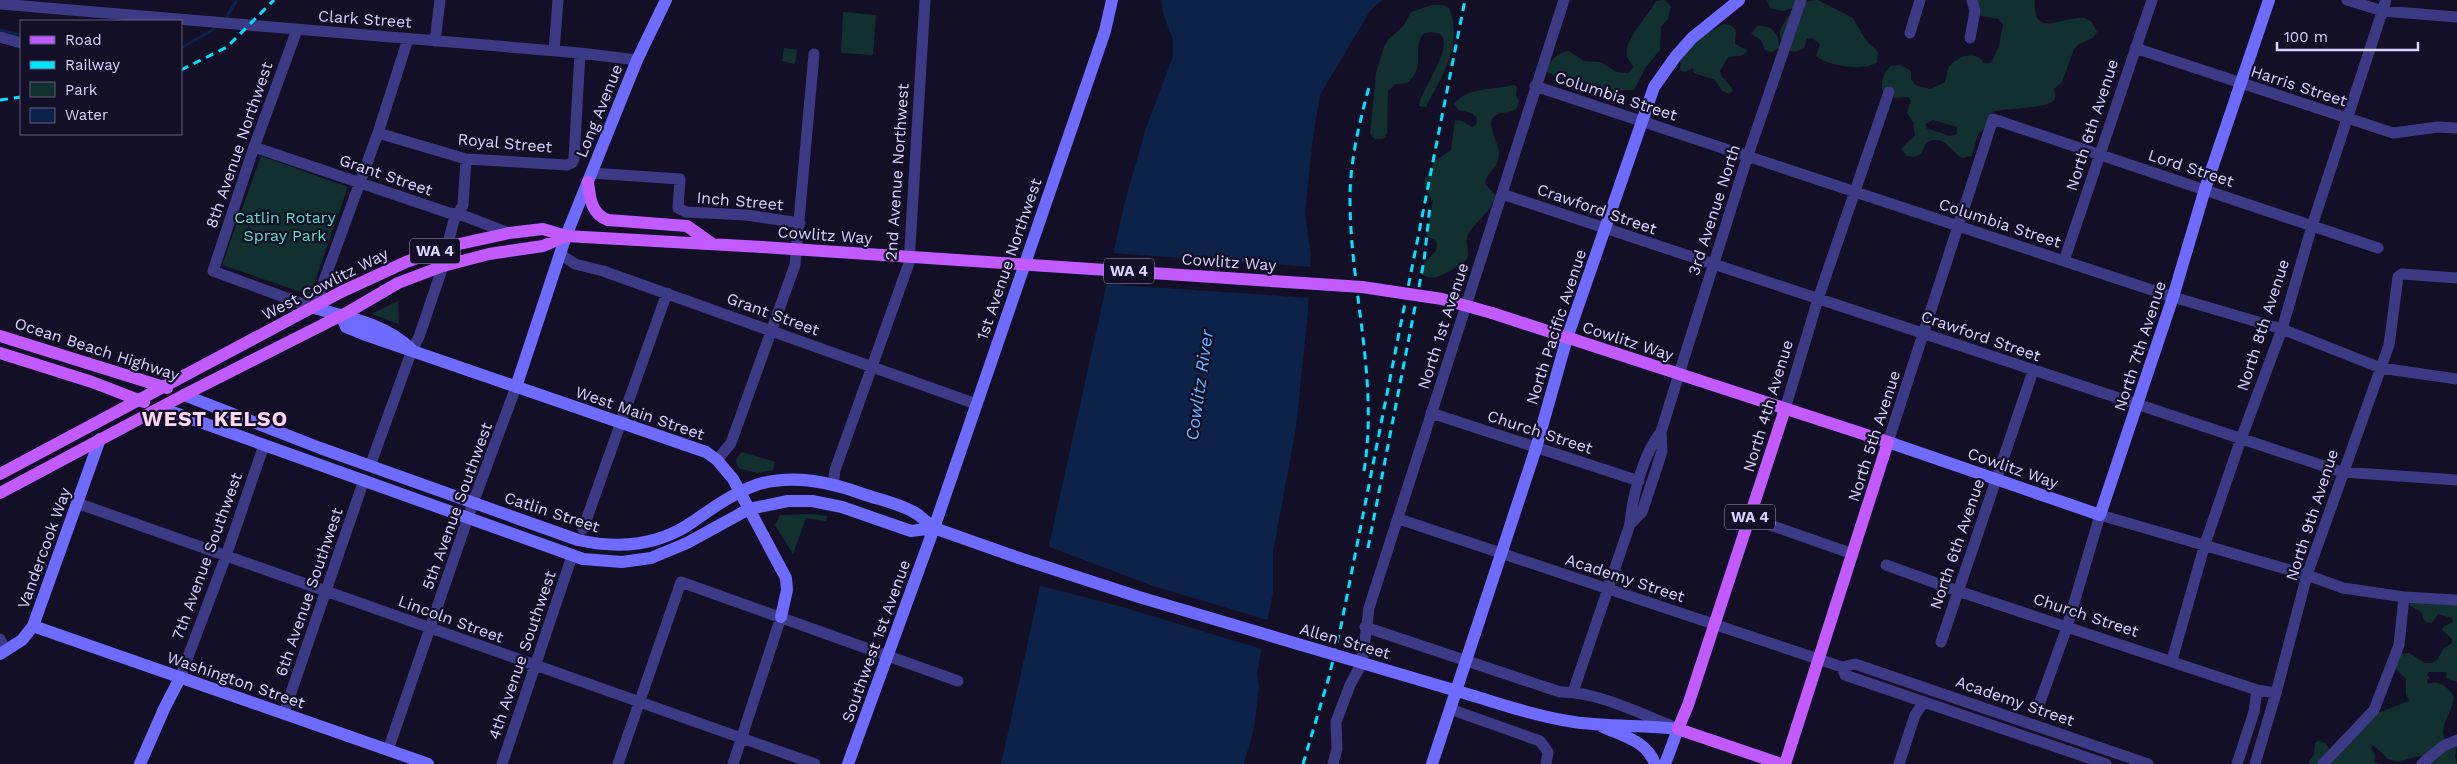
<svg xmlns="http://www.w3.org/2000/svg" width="2457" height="764" font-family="'Work Sans',sans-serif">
	<rect width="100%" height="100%" fill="#130f26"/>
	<path fill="#12302f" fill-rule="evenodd" d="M 1665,0 L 1671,7 L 1668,19 L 1661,27 L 1660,50 L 1646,67 L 1634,90 L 1601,90 L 1573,84 L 1547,72 C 1547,62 1557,52 1569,51 L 1584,61 L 1600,62 L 1617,72 L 1628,73 L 1633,67 C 1632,63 1629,61 1627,57 C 1623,41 1648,16 1656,1 Z
		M 1767,0 L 1796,0 L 1793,8 L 1783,11 L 1770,8 Z
		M 1818,0 L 1853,18 L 1865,39 L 1878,52 L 1877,62 C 1865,72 1828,66 1816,56 L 1820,44 L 1812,38 L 1807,39 L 1804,48 C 1790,58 1779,45 1780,31 C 1787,15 1800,0 1818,0 Z
		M 1973,0 L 2035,0 C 2032,41 2064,15 2085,18 L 2092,22 L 2097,32 L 2093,38 L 2079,44 L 2074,49 L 2062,82 L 2054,89 C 2055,93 2056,97 2054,100 C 2048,109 2005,108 1992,112 L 1984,129 L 1978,134 L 1972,156 L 1962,158 C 1951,152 1943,132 1926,143 L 1921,154 L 1914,157 L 1907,156 L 1901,148 L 1915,136 L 1913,122 L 1907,113 L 1911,100 L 1908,97 L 1894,98 L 1884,94 C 1879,85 1883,74 1890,66 L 1901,65 L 1911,71 L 1911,79 L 1915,85 L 1930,89 L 1944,83 C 1947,78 1946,72 1949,67 C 1957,56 1976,50 1984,63 L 1991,63 L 1999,46 L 2003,24 L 1998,19 L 1976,15 ZM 1933,120 L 1957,127 L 1957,134 L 1950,136 L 1926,128 L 1926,124 Z
		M 1432,5 L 1443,5 L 1449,8 C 1464,43 1442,76 1426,107 L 1419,106 C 1421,89 1455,46 1440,34 L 1431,32 L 1423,34 C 1411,52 1427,66 1407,83 L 1396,84 L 1388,91 L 1387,134 L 1383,139 L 1375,139 L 1370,134 L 1376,73 L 1384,47 L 1388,40 L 1404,25 L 1411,12 Z
		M 843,12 L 876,15 L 873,55 L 841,53 Z
		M 1724,24 L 1732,26 L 1736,30 L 1735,44 L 1747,50 L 1747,52 L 1740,56 L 1728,57 L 1720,71 C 1721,79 1730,83 1733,91 L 1729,94 L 1722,91 L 1715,80 L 1694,73 L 1693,68 L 1685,72 L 1680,70 L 1681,63 L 1677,59 L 1699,37 Z
		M 1757,26 C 1771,24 1780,34 1779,48 L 1772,52 L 1765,50 L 1761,40 L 1751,34 Z
		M 784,48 L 797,50 L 795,64 L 782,61 Z
		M 1514,85 L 1517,87 L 1516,95 L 1519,101 L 1517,108 C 1509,116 1496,108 1491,122 C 1491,135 1502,148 1498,160 C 1496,170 1486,173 1485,184 L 1495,195 C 1495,208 1476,221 1469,233 C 1463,242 1471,250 1467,259 C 1464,264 1438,278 1433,278 C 1428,278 1423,275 1419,273 C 1421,258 1441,257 1436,240 L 1426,236 L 1433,201 L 1424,186 L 1425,178 L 1435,161 L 1451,150 L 1455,120 L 1462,121 L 1472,127 L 1476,125 L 1477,118 L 1472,113 L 1458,110 L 1454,104 C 1466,87 1494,90 1514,85 Z
		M 261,156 L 348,187 L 310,295 L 222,265 Z
		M 398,301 L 399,324 L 371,314 Z
		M 742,452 L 775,462 L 773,470 L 758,473 L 740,469 C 734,463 736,457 742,452 Z
		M 812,514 L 827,516 L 826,521 L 806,518 L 793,554 L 775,525 L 780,515 Z
		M 2457,601 L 2457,682 L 2447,679 L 2446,672 L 2429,672 L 2427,675 L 2430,678 L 2427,680 L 2428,684 C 2440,680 2448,687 2454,697 C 2453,714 2428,739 2457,745 L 2455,756 L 2457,764 L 2423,764 L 2423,757 L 2419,756 L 2398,762 L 2388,759 L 2373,745 L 2371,748 L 2375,755 L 2374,761 L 2379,764 L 2308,764 L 2314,754 L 2315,743 L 2318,741 L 2325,743 L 2330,750 L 2378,713 L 2409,701 L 2406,694 L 2406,679 L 2394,667 L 2401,654 L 2409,653 L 2425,663 L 2432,663 L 2438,659 L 2443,649 L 2452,643 L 2452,639 L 2442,630 L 2443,627 L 2453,622 L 2452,618 L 2438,614 L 2432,623 L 2425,622 L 2421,612 L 2409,605 L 2411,602 Z"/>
	<path fill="#0c2248" d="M 1161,0 L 1382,0 L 1370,11 L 1320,95 L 1313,137 L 1305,213 L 1311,256 L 1308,311 L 1296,428 L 1273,552 L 1273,592 L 1257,673 L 1259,687 L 1254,728 L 1244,764 L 1001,764 L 1124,205 L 1146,128 L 1173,56 L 1173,40 L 1163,13 Z"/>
	<path fill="#130f26" d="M 1111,253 L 1312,267 L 1311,298 L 1104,284 Z
		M 1047,546 L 1153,586 L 1271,621 L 1265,650 L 1126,608 L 1038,585 Z"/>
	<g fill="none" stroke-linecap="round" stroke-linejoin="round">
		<path stroke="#0c2248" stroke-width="3" d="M 227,16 L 237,0
			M 0,30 L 21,35
			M 181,48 L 214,29"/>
		<path stroke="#3d3a85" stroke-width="11" d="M 2347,0 L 2383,11 L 2457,17
			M 0,4 L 580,53 L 637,60
			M 297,30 L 254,147 L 213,271 L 314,308 L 378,133 L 408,39
			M 1910,33 L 1920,0
			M 0,37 L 21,43
			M 1970,38 L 1975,11 L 1972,0
			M 435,41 L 440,0
			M 2135,48 L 2393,133 L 2438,127 L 2457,128
			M 554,51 L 558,0
			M 1535,86 L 2173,297 L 2282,329 L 2381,368 L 2457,379
			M 378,133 L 466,159 L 567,165 L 572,163 L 574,159 L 580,53
			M 254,147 L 449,213 L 459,214 L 509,233
			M 591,173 L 680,179 L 678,208 L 686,212 L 746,215 L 800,223
			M 1502,194 L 2342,472 L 2457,480
			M 447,247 L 454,220 L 463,205 L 466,159
			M 560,254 L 575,264 L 603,271 L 976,404
			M 2064,261 L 2152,0
			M 1785,409 L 1818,299 L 1889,92
			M 1431,413 L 1639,481
			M 1888,442 L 1993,119 L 2378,248
			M 717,460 L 731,443 L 795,265 L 814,54
			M 370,466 L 412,350 L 419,337 L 443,266
			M 833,484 L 835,470 L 909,263 L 925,0
			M 77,503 L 815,764
			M 1750,518 L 1853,554
			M 1399,519 L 1842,667 L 1855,664 L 2148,764
			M 1630,524 L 1642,512 L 1656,470 L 1662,451 L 1661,432 L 1679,374 L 1747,158 L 1801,0
			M 583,529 L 667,293
			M 1886,565 L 1958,591 L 2257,690 L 2276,693
			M 1365,627 L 1560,692 C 1595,691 1639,713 1672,726
			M 0,639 L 6,651
			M 1941,642 L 2033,371
			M 2172,660 L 2205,544 L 2241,439 L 2282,329 L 2312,226 L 2386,0
			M 1842,667 L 1845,675 L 2106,764
			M 180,678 L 226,556 L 264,445
			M 1573,692 L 1630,524 C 1632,497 1644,452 1661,432
			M 2040,702 L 2067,627 L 2100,515 L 2307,575 L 2343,588 L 2404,597 L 2457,600
			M 1450,709 L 1540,741 L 1548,752 L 1546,764
			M 284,713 L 364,480
			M 388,750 L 473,503 L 516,387
			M 502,764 L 572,556
			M 618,764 L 681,582 L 958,681
			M 733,764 L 781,617
			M 1333,764 L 1337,749 L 1336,722 L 1350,685 L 1362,663 L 1369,608 L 1564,0
			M 1899,764 L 1915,715 L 1923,703
			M 2237,764 L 2254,712 L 2257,690
			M 2255,764 L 2276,693 L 2307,575 L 2389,345 L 2398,277 L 2402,274 L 2457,278
			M 2323,764 L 2374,710 L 2399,645 L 2404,597
			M 2422,764 L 2443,746 L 2457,740"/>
		<path stroke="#6f6bff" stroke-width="12" d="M 314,308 C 347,317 387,324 412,350
			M 341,315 L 346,327 L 363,334 L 706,452 L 717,460 L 733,479 L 786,578 L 787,590 L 781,617
			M 516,387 L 566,236 L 637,60 L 666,0
			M 184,395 L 320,448 L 578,540 C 618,549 659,546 694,521 C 714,507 735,492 759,484 C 794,474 830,482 863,494 C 880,500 902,504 917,514 C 923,518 928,524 934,528
			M 161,408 L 583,559 L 622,562 L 651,558 L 687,543 L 749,509 L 788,501 L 812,501 L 842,507 L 911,531 L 934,528 L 1019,558
			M 1888,442 L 2100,515 L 2173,297 L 2205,189 L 2269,0
			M 33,626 L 428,764
			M 0,654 L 22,640 L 33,626 L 100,439
			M 1474,696 C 1507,706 1540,717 1574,722 C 1609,727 1644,725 1678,729 L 1665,764
			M 1603,727 C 1623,736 1647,741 1655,764
			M 140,764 L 164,709 L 180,678
			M 848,764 L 934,528 L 1105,31 L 1112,0
			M 1432,764 L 1536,448 L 1567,338 L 1654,87 L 1676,56 L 1692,38 L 1739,0"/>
		<path stroke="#c25bff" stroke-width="12" d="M 588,182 C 590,198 591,214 608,220 L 687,226 L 711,243
			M 1492,313 L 1888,442 L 1785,764
			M 0,336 L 167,388
			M 0,353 L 92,382 L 144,402
			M 0,474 L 341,292 L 406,262 L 450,246 L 509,233 L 543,229 L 566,236 L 762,247
			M 0,493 L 184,395 L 350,311 L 398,283 L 443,266 L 489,254 L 543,246 L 566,236
			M 1781,764 L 1678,729 L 1688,705 L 1785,409"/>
		<path stroke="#00e5ff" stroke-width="3" stroke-dasharray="8 6" stroke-linecap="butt" d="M 181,70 L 227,47 L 274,0
			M 0,100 L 21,97
			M 1364,471 C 1379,379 1350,290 1350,199 C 1350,161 1359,124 1369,87
			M 1368,548 L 1424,261 L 1430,206
			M 1303,764 L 1329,677 L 1341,626 L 1465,0"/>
		<path stroke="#6f6bff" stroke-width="12" d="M 1019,558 L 1139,597 L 1474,696"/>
		<path stroke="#c25bff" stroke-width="12" d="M 762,247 L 1362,287 L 1442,299 L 1492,313"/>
	</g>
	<g text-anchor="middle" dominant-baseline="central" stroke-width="4.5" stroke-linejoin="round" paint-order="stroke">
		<g fill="#130f26" stroke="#9e99be" stroke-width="1">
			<rect x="410" y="238.5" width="50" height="25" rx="4"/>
			<rect x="1104" y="258.5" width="50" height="25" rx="4"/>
			<rect x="1725" y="504.5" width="50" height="25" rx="4"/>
		</g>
		<g font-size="15" font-weight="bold" fill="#d9d4ff">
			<text x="435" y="251">WA 4</text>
			<text x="1129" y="271">WA 4</text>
			<text x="1750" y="517">WA 4</text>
		</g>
		<g font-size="16" fill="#d9d4ff" stroke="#130f26">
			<text transform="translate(365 19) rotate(4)">Clark Street</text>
			<text transform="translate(2299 86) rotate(18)">Harris Street</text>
			<text transform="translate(1616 96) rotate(18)">Columbia Street</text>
			<text transform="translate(599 111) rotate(-68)">Long Avenue</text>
			<text transform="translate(2092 125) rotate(-72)">North 6th Avenue</text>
			<text transform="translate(505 143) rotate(5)">Royal Street</text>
			<text transform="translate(239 145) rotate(-71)">8th Avenue Northwest</text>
			<text transform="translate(2191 168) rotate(18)">Lord Street</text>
			<text transform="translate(897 172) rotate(-86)">2nd Avenue Northwest</text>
			<text transform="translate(386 175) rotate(19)">Grant Street</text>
			<text transform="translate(740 201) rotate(5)">Inch Street</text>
			<text transform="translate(1597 209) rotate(19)">Crawford Street</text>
			<text transform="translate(1714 210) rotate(-72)">3rd Avenue North</text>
			<text transform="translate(2000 223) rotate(18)">Columbia Street</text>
			<text transform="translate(825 235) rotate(4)">Cowlitz Way</text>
			<text transform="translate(1009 259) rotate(-71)">1st Avenue Northwest</text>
			<text transform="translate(1229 262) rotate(4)">Cowlitz Way</text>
			<text transform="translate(325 284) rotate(-27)">West Cowlitz Way</text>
			<text transform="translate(773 314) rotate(20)">Grant Street</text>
			<text transform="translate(2263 325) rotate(-72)">North 8th Avenue</text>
			<text transform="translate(1443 326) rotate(-72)">North 1st Avenue</text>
			<text transform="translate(1556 327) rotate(-72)">North Pacific Avenue</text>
			<text transform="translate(1981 336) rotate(19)">Crawford Street</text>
			<text transform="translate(1628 341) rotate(18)">Cowlitz Way</text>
			<text transform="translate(2140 346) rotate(-72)">North 7th Avenue</text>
			<text transform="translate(97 349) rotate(18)">Ocean Beach Highway</text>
			<text transform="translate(1768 406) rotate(-73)">North 4th Avenue</text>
			<text transform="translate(640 413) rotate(19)">West Main Street</text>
			<text transform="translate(1540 432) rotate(18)">Church Street</text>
			<text transform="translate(1874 436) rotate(-72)">North 5th Avenue</text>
			<text transform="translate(2013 468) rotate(19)">Cowlitz Way</text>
			<text transform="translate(457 506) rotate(-70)">5th Avenue Southwest</text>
			<text transform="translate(552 512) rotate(18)">Catlin Street</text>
			<text transform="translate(2312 515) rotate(-72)">North 9th Avenue</text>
			<text transform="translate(1957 544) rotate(-71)">North 6th Avenue</text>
			<text transform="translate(44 548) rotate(-70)">Vandercook Way</text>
			<text transform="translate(207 556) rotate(-70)">7th Avenue Southwest</text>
			<text transform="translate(1625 578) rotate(18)">Academy Street</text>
			<text transform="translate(309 592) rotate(-71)">6th Avenue Southwest</text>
			<text transform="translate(2086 615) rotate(18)">Church Street</text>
			<text transform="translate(451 619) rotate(20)">Lincoln Street</text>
			<text transform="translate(876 641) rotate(-70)">Southwest 1st Avenue</text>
			<text transform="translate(1345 641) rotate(16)">Allen Street</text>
			<text transform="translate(522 655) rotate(-71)">4th Avenue Southwest</text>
			<text transform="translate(236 680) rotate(19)">Washington Street</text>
			<text transform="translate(2015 701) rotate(19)">Academy Street</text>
		</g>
		<g font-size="16" fill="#5fe0c0" stroke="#130f26">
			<text x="285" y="217">Catlin Rotary<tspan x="285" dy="18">Spray Park</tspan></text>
		</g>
		<g font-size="18" font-style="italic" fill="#62b6ff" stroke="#130f26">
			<text transform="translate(1199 385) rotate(-82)">Cowlitz River</text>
		</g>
		<g font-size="21" font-weight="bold" letter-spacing="1" fill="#ffd6f0" stroke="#130f26">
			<text x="215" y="418">WEST KELSO</text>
		</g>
	</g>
	<rect x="20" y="20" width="162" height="115" fill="#130f26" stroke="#625e7d"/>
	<rect x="30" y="36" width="25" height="8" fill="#c25bff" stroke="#625e7d"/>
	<text x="65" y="45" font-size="15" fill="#d9d4ff">Road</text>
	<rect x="30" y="61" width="25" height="8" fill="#00e5ff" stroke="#625e7d"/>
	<text x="65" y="70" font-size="15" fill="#d9d4ff">Railway</text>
	<rect x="30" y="82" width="25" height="15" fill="#12302f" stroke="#625e7d"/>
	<text x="65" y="95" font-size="15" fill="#d9d4ff">Park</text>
	<rect x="30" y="108" width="25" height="15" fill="#0c2248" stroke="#625e7d"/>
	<text x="65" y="120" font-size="15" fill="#d9d4ff">Water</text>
	<path d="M2277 42v8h141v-8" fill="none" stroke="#d9d4ff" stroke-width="2.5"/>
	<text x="2284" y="42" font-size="15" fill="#d9d4ff" stroke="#130f26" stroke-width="4" paint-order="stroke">100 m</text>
</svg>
